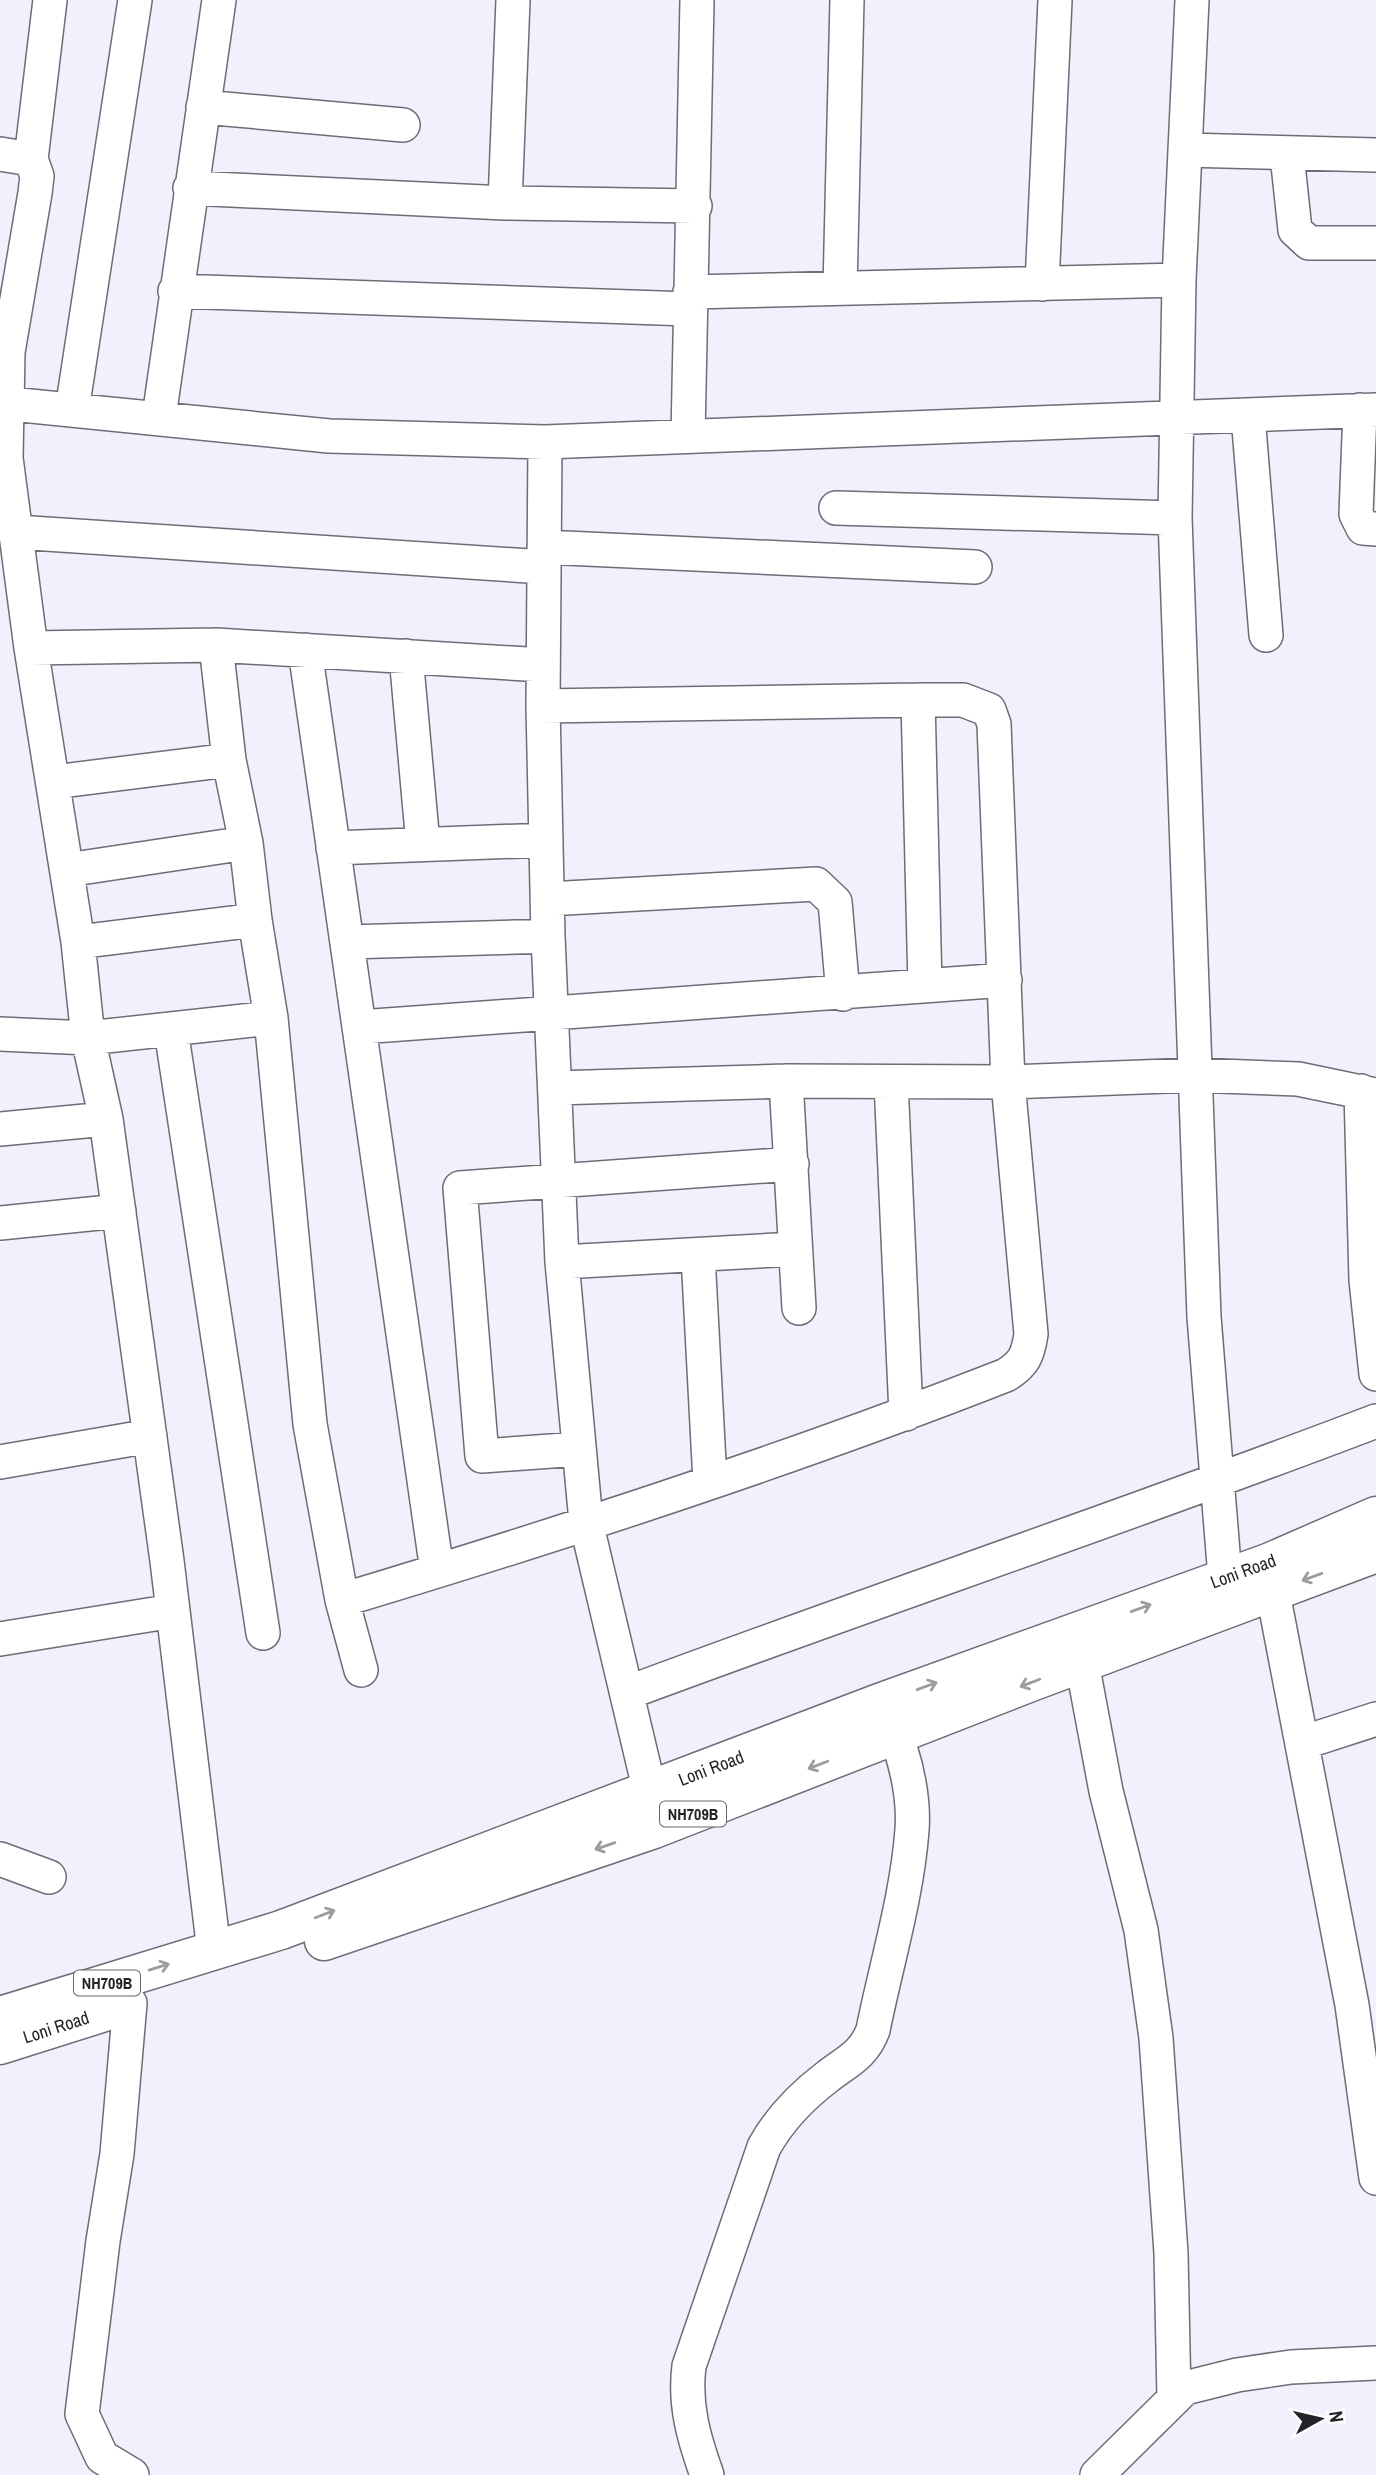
<svg xmlns="http://www.w3.org/2000/svg" width="1376" height="2475" font-family="'Archivo Narrow',sans-serif">
	<rect width="100%" height="100%" fill="#f3effc"/>
	<g fill="none" stroke-linecap="round" stroke-linejoin="round">
		<g stroke="#6f6b77" stroke-width="36">
			<path id="minor" d="M 50,0 L 31,159 L 37,176 L 35,193 L 8,352 L 6,458 L 31,648 L 78,942 L 88,1038 L 106,1119 L 167,1561 L 214,1951
				M 1192,0 L 1179,280 L 1175,518 L 1204,1317 L 1227,1602
				M 203,107 L 403,125
				M 1185,150 L 1376,155
				M 0,154 L 31,159
				M 1287,155 L 1295,230 L 1309,243 L 1376,243
				M 190,188 L 505,203 L 695,206
				M 505,203 L 513,0
				M 1042,284 L 1055,0
				M 840,288 L 847,0
				M 175,291 L 689,309
				M 690,292 L 1179,280
				M 0,403 L 329,436 L 545,442 L 1376,410
				M 72,410 L 135,0
				M 1360,410 L 1356,514 L 1363,528 L 1376,529
				M 1248,416 L 1266,635
				M 159,417 L 219,0
				M 688,436 L 697,0
				M 545,442 L 543,706 L 548,936 L 562,1262 L 586,1522 L 650,1792
				M 836,508 L 1175,518
				M 16,532 L 544,567
				M 544,547 L 975,567
				M 216,645 L 229,760 L 246,843 L 255,920 L 271,1018 L 310,1424 L 342,1600 L 361,1670
				M 31,648 L 216,645 L 543,665
				M 305,650 L 437,1571
				M 406,656 L 423,844
				M 918,700 L 925,986
				M 54,782 L 229,760
				M 333,848 L 546,840
				M 67,870 L 246,843
				M 548,899 L 816,884 L 835,902 L 843,994
				M 78,942 L 255,920
				M 347,942 L 548,936
				M 360,1027 L 1005,980
				M 171,1030 L 263,1633
				M 0,1034 L 88,1038 L 271,1018
				M 786,1081 L 799,1308
				M 891,1082 L 906,1414
				M 555,1088 L 786,1081 L 1008,1082 L 1194,1075 L 1298,1079 L 1376,1095
				M 1361,1091 L 1366,1280 L 1376,1374
				M 0,1129 L 106,1119
				M 0,1223 L 119,1211
				M 698,1255 L 710,1482
				M 562,1262 L 795,1249
				M 579,1449 L 482,1456 L 460,1188 L 792,1164
				M 0,1462 L 150,1436
				M 1268,1567 L 1352,2005 L 1376,2178
				M 342,1600 C 565,1533 789,1460 1006,1375 C 1024,1364 1028,1355 1031,1334 L 1008,1082 L 994,724 L 989,710 L 963,700 L 918,700 L 543,706
				M 0,1639 L 173,1611
				M 1082,1663 L 1106,1791 L 1141,1930 L 1156,2038 L 1171,2253 L 1174,2399
				M 627,1693 C 876,1600 1128,1516 1376,1421
				M 1302,1743 L 1376,1719
				M 0,1859 L 49,1877
				M 130,2003 L 117,2154 L 103,2241 L 82,2414 L 102,2457 L 132,2475
				M 707,2475 C 694,2439 684,2405 689,2366 L 764,2147 C 779,2120 802,2096 827,2077 C 846,2062 864,2055 873,2030 C 886,1965 907,1897 912,1830 C 915,1789 902,1747 886,1710
				M 1097,2475 L 1185,2388 L 1237,2375 L 1291,2367 L 1376,2363"/>
		</g>
		<g stroke="#6f6b77" stroke-width="41">
			<path id="highway" d="M 324,1941 L 654,1829 L 1031,1682 L 1376,1553
				M 0,2016 L 281,1930 L 882,1702 L 1268,1563 L 1376,1516
				M 0,2045 L 117,2008"/>
		</g>
		<use href="#minor" stroke="#fff" stroke-width="33"/>
		<use href="#highway" stroke="#fff" stroke-width="38"/>
	</g>
	<defs><path id="oneway-shaft" d="M-6 0H5M1.5-3L5.5 0L1.5 3" fill="none" stroke-width="1.6" stroke-linecap="round" stroke-linejoin="round" transform="scale(1.75)"/></defs>
	<g stroke="#9d9c9e">
		<use href="#oneway-shaft" transform="translate(1312 1577) rotate(160)"/>
		<use href="#oneway-shaft" transform="translate(1141 1608) rotate(-20)"/>
		<use href="#oneway-shaft" transform="translate(1030 1683) rotate(159)"/>
		<use href="#oneway-shaft" transform="translate(927 1686) rotate(-20)"/>
		<use href="#oneway-shaft" transform="translate(818 1765) rotate(159)"/>
		<use href="#oneway-shaft" transform="translate(605 1846) rotate(161)"/>
		<use href="#oneway-shaft" transform="translate(325 1914) rotate(-21)"/>
		<use href="#oneway-shaft" transform="translate(159 1967) rotate(-17)"/>
	</g>
	<g text-anchor="middle" dominant-baseline="central" stroke-width="7" stroke-linejoin="round" paint-order="stroke">
		<g fill="#fff" stroke="#666568" stroke-width="2">
			<rect x="660" y="1801.5" width="66" height="25" rx="5"/>
			<rect x="74" y="1970.5" width="66" height="25" rx="5"/>
		</g>
		<g font-size="16" font-weight="bold" fill="#252328">
			<text x="693" y="1814">NH709B</text>
			<text x="107" y="1983">NH709B</text>
		</g>
		<g font-size="18" fill="#252328" stroke="#fff">
			<text transform="translate(1243 1571) rotate(-20)">Loni Road</text>
			<text transform="translate(711 1768) rotate(-21)">Loni Road</text>
			<text transform="translate(56 2027) rotate(-18)">Loni Road</text>
		</g>
	</g>
	<g transform="translate(1320 2419) rotate(82)" stroke="#ffffff" stroke-width="5" paint-order="stroke">
	<path d="M0-5L12 26L0 18L-12 26Z" fill="#252328"/>
	<text y="-10" font-size="19" font-weight="bold" text-anchor="middle" fill="#252328">N</text>
	</g>
</svg>
